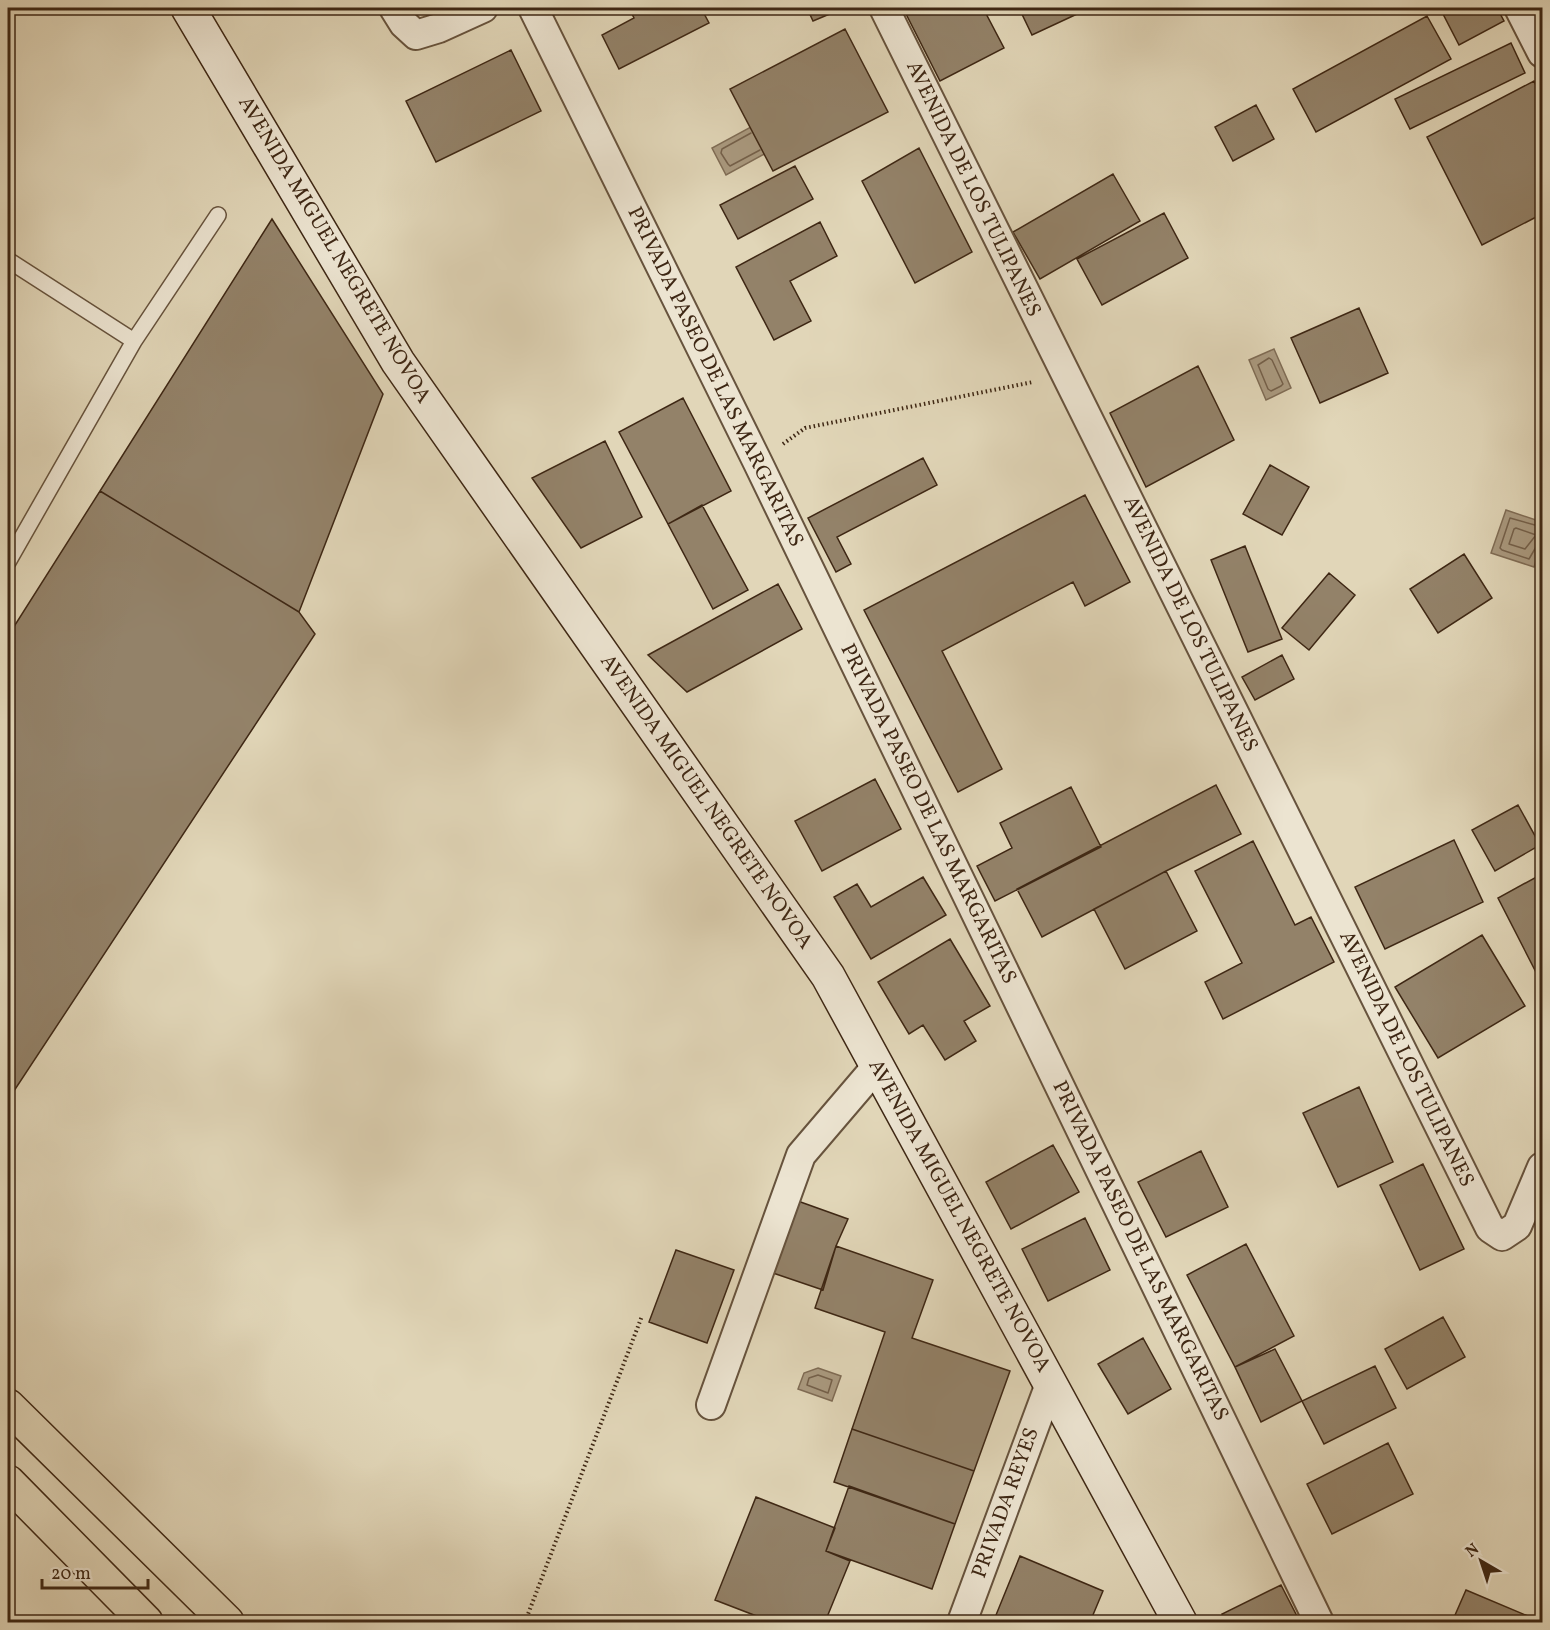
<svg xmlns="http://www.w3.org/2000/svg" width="1550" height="1630" font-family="Vollkorn,serif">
	<rect width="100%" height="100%" fill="#e1d6b8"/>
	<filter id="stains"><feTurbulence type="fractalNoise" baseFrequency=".00333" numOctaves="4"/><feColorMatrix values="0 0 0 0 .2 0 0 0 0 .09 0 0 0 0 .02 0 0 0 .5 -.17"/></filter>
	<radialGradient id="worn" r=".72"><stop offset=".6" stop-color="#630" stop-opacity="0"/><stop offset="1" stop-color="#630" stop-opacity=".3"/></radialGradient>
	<path fill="#aa9a80" stroke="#7f6c55" stroke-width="1.5" d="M 760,122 L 768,152 L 726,175 L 712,148 Z
		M 1274,349 L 1291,388 L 1266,400 L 1249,360 Z
		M 1506,510 L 1542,522 L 1542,543 L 1534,567 L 1491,553 Z
		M 818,1368 L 841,1376 L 832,1401 L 798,1389 L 804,1373 Z"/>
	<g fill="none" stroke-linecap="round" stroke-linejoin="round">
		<path stroke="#74604a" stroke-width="1.5" d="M 751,133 L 722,149 L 721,153 L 728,164 L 730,166 L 760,150
			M 1269,358 L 1272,360 L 1283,384 L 1281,386 L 1271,391 L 1268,389 L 1258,365 Z
			M 1542,527 L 1510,518 L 1500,548 L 1502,550 L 1529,559 L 1536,547 L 1542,545
			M 1516,528 L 1536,535 L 1525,549 L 1509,544 L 1514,529 Z
			M 818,1375 L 832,1380 L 828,1393 L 807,1385 L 809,1378 Z"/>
	</g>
	<path fill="#938269" stroke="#3e2714" stroke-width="1.5" d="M 629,8 L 701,8 L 709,23 L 619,69 L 602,35 L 634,18 Z
		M 807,8 L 844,8 L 813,21 Z
		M 903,8 L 983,8 L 1004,48 L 940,81 Z
		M 1019,8 L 1090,8 L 1032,35 Z
		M 1450,8 L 1497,8 L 1504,21 L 1459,45 L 1442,12 Z
		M 1427,16 L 1451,59 L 1316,132 L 1293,89 Z
		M 845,29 L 888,112 L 773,171 L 730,89 Z
		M 1511,43 L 1525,73 L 1410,129 L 1395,99 Z
		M 511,50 L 541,111 L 436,162 L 406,101 Z
		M 1534,81 L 1542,99 L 1542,214 L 1482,245 L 1427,137 Z
		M 1256,105 L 1274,139 L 1233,161 L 1215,127 Z
		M 919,148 L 972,252 L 915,283 L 862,181 Z
		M 795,166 L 813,199 L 738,239 L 720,205 Z
		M 1113,174 L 1140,221 L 1040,279 L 1013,232 Z
		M 1164,213 L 1188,258 L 1102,305 L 1077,259 Z
		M 272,219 L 383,394 L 299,612 L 100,491 Z
		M 820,222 L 837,256 L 790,281 L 811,321 L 774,340 L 736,267 Z
		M 1359,308 L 1388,373 L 1320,403 L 1291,338 Z
		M 1198,366 L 1234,440 L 1146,487 L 1110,413 Z
		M 683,398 L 731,491 L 668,524 L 619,432 Z
		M 605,441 L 642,517 L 581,548 L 532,478 Z
		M 923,458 L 937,485 L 837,537 L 851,564 L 836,572 L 808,518 Z
		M 1270,465 L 1309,487 L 1282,535 L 1243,514 Z
		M 100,491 L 299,612 L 315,634 L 8,1100 L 8,636 Z
		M 1085,495 L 1130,582 L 1085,606 L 1073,582 L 942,651 L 1002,769 L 958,792 L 864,610 Z
		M 702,505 L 748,590 L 713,609 L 668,524 Z
		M 1245,546 L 1282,639 L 1248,652 L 1211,560 Z
		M 1464,554 L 1492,598 L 1438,633 L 1410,589 Z
		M 1329,573 L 1355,595 L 1309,650 L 1282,628 Z
		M 778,584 L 802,629 L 687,692 L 648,655 Z
		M 1282,655 L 1294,679 L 1255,700 L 1242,677 Z
		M 875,779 L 901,829 L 822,871 L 795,821 Z
		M 1216,785 L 1241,834 L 1166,871 L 1042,937 L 1017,889 Z
		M 1071,787 L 1101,847 L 995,901 L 977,866 L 1012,848 L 1000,823 Z
		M 1518,805 L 1540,845 L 1495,871 L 1472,830 Z
		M 1454,840 L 1483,902 L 1385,949 L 1355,887 Z
		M 1253,841 L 1295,925 L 1311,917 L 1334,962 L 1223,1019 L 1205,982 L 1242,963 L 1195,871 Z
		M 1166,871 L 1197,931 L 1125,969 L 1094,909 Z
		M 1542,874 L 1542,984 L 1498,898 Z
		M 923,877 L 946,915 L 871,959 L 834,897 L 857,884 L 871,907 Z
		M 1482,935 L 1525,1006 L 1438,1058 L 1395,987 Z
		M 950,939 L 990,1006 L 964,1021 L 976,1041 L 945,1060 L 923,1025 L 909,1034 L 878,982 Z
		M 1359,1087 L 1393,1162 L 1338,1187 L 1303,1113 Z
		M 1053,1145 L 1079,1192 L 1011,1229 L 986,1182 Z
		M 1201,1151 L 1228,1207 L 1166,1237 L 1138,1182 Z
		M 1423,1164 L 1464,1249 L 1420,1270 L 1380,1185 Z
		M 795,1200 L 848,1219 L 836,1246 L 823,1290 L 770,1272 Z
		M 1085,1218 L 1110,1270 L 1048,1301 L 1022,1249 Z
		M 1246,1244 L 1294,1336 L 1235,1367 L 1187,1275 Z
		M 836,1246 L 933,1280 L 912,1338 L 1010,1371 L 974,1471 L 852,1429 L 885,1332 L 815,1308 Z
		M 676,1250 L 734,1270 L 707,1343 L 649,1322 Z
		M 1443,1317 L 1465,1357 L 1407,1389 L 1385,1349 Z
		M 1143,1338 L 1171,1389 L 1128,1414 L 1098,1364 Z
		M 1275,1349 L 1302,1401 L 1261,1422 L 1235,1367 Z
		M 1375,1366 L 1396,1408 L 1324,1444 L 1302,1401 Z
		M 852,1429 L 974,1471 L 955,1524 L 834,1482 Z
		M 1388,1443 L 1413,1494 L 1332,1534 L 1307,1484 Z
		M 849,1486 L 955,1524 L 932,1589 L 826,1551 Z
		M 756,1497 L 835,1528 L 826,1551 L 850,1561 L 825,1622 L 772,1622 L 715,1600 Z
		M 1020,1556 L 1103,1591 L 1090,1622 L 1014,1622 L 996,1615 Z
		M 1281,1585 L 1300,1622 L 1226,1622 L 1222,1614 Z
		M 1466,1590 L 1535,1619 L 1534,1622 L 1452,1622 Z"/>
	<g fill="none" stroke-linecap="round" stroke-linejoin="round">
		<g stroke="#67533d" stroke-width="18">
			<path id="lane" d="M 8,260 L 134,341
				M 8,562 L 134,341 L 218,215"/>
		</g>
		<g stroke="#67533d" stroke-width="32">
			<path id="street" d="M 394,8 L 404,24 L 416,35 L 439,28 L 483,8
				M 533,8 L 758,463 L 1319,1622
				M 884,8 L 1490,1228 L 1502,1236 L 1517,1226 L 1542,1167
				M 1519,8 L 1542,53
				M 711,1405 L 801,1155 L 877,1066
				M 962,1622 L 1050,1384"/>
		</g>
		<g stroke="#3e2714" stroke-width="36">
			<path id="secondary" d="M 188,8 L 398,362 L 828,976 L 1180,1622"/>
		</g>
		<g stroke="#3e2714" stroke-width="36">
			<path id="primary" d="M 8,1406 L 227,1622
				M 8,1482 L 146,1622"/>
		</g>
		<path stroke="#3e2714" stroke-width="4" stroke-dasharray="1.5 3" stroke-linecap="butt" d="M 783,444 L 805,428 L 1033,382
			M 525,1622 L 642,1316"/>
		<use href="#lane" stroke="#ece4d1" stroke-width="15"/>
		<use href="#street" stroke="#ece4d1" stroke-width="28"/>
		<use href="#secondary" stroke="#ece4d1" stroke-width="33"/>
		<use href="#primary" stroke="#e1d6b8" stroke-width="33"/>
	</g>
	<g text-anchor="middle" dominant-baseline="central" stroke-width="4.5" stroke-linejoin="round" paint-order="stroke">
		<g font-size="21" fill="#3e2714" stroke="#ece4d1">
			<text transform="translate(973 189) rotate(64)">AVENIDA DE LOS TULIPANES</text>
			<text transform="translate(334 250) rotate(59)">AVENIDA MIGUEL NEGRETE NOVOA</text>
			<text transform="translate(715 377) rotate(64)">PRIVADA PASEO DE LAS MARGARITAS</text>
			<text transform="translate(1190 624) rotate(64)">AVENIDA DE LOS TULIPANES</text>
			<text transform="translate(706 802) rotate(55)">AVENIDA MIGUEL NEGRETE NOVOA</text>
			<text transform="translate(928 814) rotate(64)">PRIVADA PASEO DE LAS MARGARITAS</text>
			<text transform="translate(1406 1059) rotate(64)">AVENIDA DE LOS TULIPANES</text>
			<text transform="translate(959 1216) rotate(61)">AVENIDA MIGUEL NEGRETE NOVOA</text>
			<text transform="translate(1140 1251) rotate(64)">PRIVADA PASEO DE LAS MARGARITAS</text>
			<text transform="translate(1006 1503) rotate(-70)">PRIVADA REYES</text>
		</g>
	</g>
	<rect width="1550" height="1630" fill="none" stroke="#e1d6b8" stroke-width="30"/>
	<rect x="9" y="9" width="1532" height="1612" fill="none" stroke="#3e2714" stroke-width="3"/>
	<rect x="15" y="15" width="1520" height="1600" fill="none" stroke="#3e2714" stroke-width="1.5"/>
	<g transform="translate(1481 1561) rotate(321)" stroke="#ece4d1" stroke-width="4.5" paint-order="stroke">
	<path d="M0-4.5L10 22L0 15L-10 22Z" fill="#3e2714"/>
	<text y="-9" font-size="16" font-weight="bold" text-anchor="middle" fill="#3e2714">N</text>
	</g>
	<path d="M42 1579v9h106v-9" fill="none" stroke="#3e2714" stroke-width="3"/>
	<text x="51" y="1579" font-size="18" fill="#3e2714" stroke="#ece4d1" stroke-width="4.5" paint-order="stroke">20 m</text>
	<rect width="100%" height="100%" filter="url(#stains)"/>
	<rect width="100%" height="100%" fill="url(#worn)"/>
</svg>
